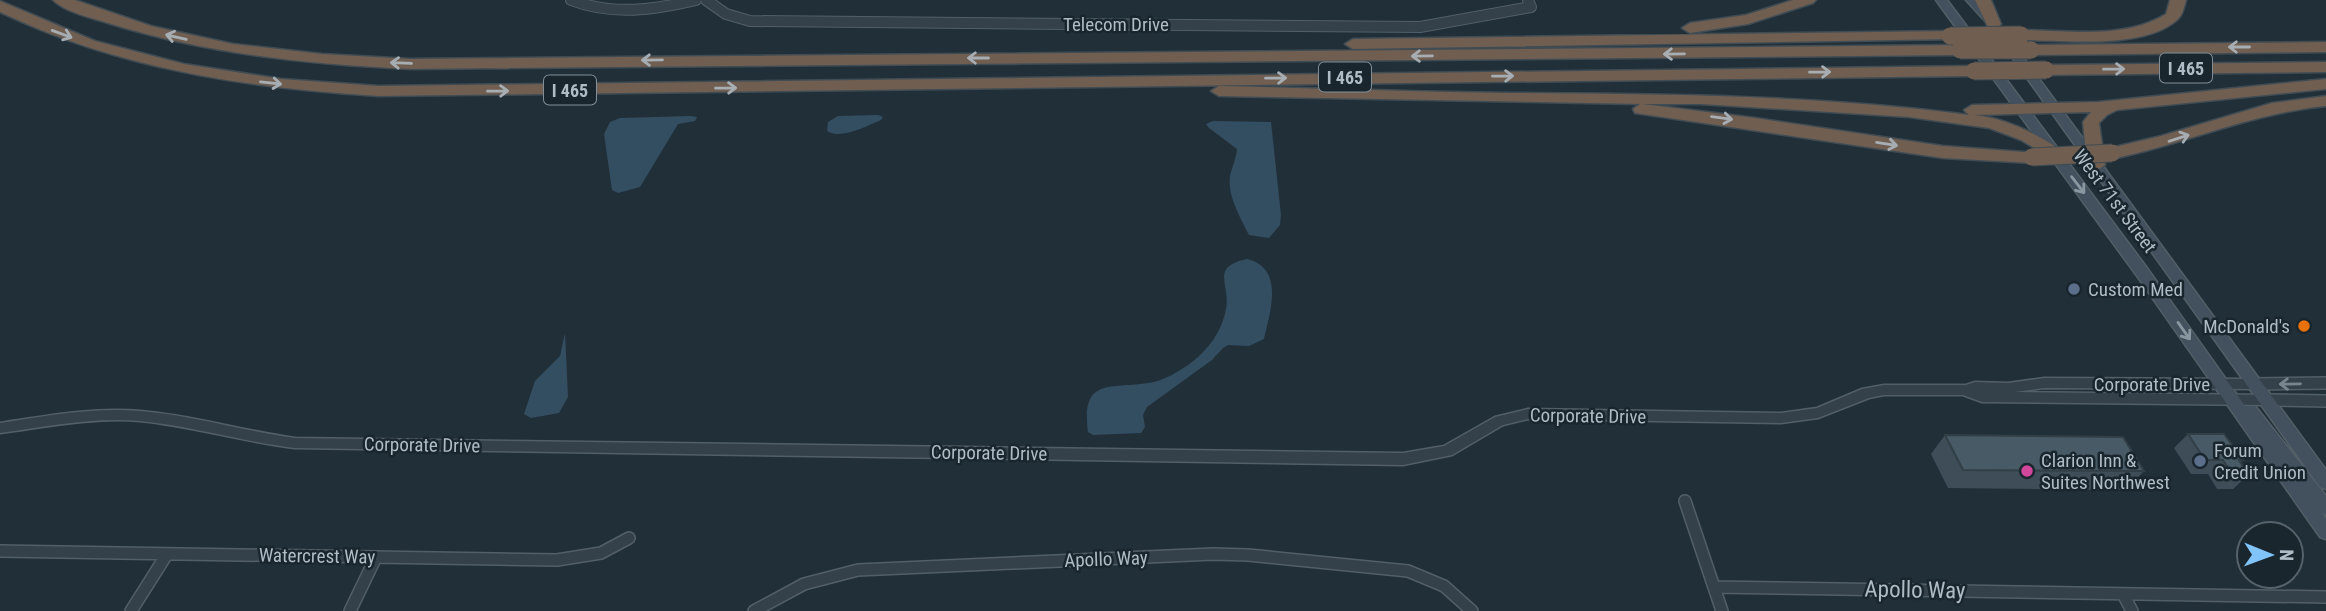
<svg xmlns="http://www.w3.org/2000/svg" width="2326" height="611" font-family="'Roboto Condensed',sans-serif">
	<rect width="100%" height="100%" fill="#212f39"/>
	<path fill="#344e61" d="M 878,115 L 883,117 L 881,120 C 867,126 840,140 827,131 L 828,122 L 838,116 Z
		M 691,116 L 697,117 L 695,121 L 678,124 L 640,187 L 618,193 L 612,190 L 604,134 L 610,122 L 620,118 Z
		M 1213,121 L 1271,122 L 1281,215 L 1280,225 L 1269,238 L 1249,235 C 1241,219 1227,195 1230,176 C 1232,167 1236,159 1237,149 L 1209,128 L 1206,124 Z
		M 1247,259 C 1285,268 1270,312 1264,339 L 1249,346 L 1228,345 L 1223,348 L 1212,360 L 1147,407 L 1143,415 L 1145,427 L 1141,433 L 1093,435 L 1088,432 C 1081,377 1110,389 1148,383 C 1164,381 1180,371 1192,362 C 1209,349 1222,331 1226,309 C 1231,285 1209,267 1247,259 Z
		M 565,333 L 568,397 L 559,413 L 531,418 L 524,414 L 535,381 L 560,356 Z"/>
	<g fill="none" stroke-linecap="round" stroke-linejoin="round">
		<g stroke="#525f67" stroke-width="12">
			<path id="minor-far1" d="M 571,0 C 613,16 654,10 696,0
				M 706,0 L 726,14 L 750,21 L 1420,27 L 1531,7 L 1528,0"/>
		</g>
		<g stroke="#525f67" stroke-width="14">
			<path id="minor" d="M 2255,384 L 2326,383
				M 2267,400 L 2326,401
				M 1685,501 L 1722,611
				M 0,551 L 557,560 L 601,553 L 629,538
				M 1714,587 L 2326,597
				M 2123,594 L 2132,611
				M 131,611 L 167,554
				M 350,611 L 376,557
				M 754,611 L 804,584 L 858,570 L 1213,554 L 1248,555 L 1408,571 L 1444,586 L 1472,611"/>
		</g>
		<g stroke="#525f67" stroke-width="3">
			<path id="tertiary" d="M 2044,378 L 2255,379 L 2260,380 L 2261,384 L 2260,388 L 2255,389 L 2044,388 L 2015,392 L 2267,395 L 2272,396 L 2274,400 L 2272,404 L 2267,405 L 1982,402 L 1963,395 L 1884,395 L 1869,398 L 1818,418 L 1781,423 L 1528,419 L 1503,425 L 1452,455 L 1403,465 L 295,448 C 243,442 192,426 140,421 C 93,417 46,427 0,433 L 0,423 C 46,416 93,407 140,411 C 192,415 243,431 295,438 L 1403,453 L 1444,446 L 1495,417 L 1528,409 L 1781,413 L 1817,408 L 1862,389 L 1884,385 L 1966,385 L 1975,382 L 2008,383 Z"/>
		</g>
		<g stroke="#525f67" stroke-width="3">
			<path id="secondary" d="M 1936,0 L 1947,0 L 2147,268 L 2245,406 L 2255,406 L 2326,496 L 2326,515 L 2322,513 L 2326,519 L 2326,539 L 2320,537 L 2137,276 Z
				M 1966,0 L 1977,0 L 1996,20 L 1996,24 L 1988,24 Z
				M 2008,41 L 2012,42 L 2326,470 L 2326,489 L 2320,487 L 2004,46 L 2002,44 Z"/>
		</g>
		<g stroke="#3f4c54" stroke-width="3">
			<path id="motorway" d="M 53,0 L 75,0 L 151,26 L 233,44 L 322,54 L 411,59 L 1960,45 L 1968,50 L 1960,55 L 411,69 C 308,64 207,54 108,23 C 92,18 65,12 53,0 Z
				M 1793,0 L 1816,0 L 1813,3 L 1748,24 L 1690,33 L 1682,28 L 1690,23 L 1746,15 Z
				M 1975,0 L 1991,0 L 2001,24 L 1998,27 L 1988,27 Z
				M 2170,0 L 2186,0 C 2184,7 2183,15 2177,20 C 2143,50 2064,40 2021,40 L 2013,35 L 2021,30 C 2068,30 2124,40 2166,14 Z
				M 0,1 L 95,41 L 184,64 L 281,79 L 379,86 L 1974,66 L 1982,71 L 1974,76 L 379,96 C 247,88 120,69 0,12 Z
				M 1950,31 L 1958,36 L 1956,39 L 1353,49 L 1345,44 L 1353,39 Z
				M 2326,42 L 2326,52 L 2031,55 L 2023,50 L 2031,45 Z
				M 2326,62 L 2326,72 L 2046,75 L 2038,70 L 2046,65 Z
				M 2326,79 L 2326,89 L 2117,110 L 2107,115 L 2099,123 L 2105,165 L 2096,171 L 2087,165 L 2083,122 L 2091,112 L 1975,115 C 2007,119 2033,132 2059,149 L 2062,153 L 2059,157 L 2053,159 L 2021,140 L 1989,128 L 1909,117 L 1701,104 L 1643,104 L 1755,118 L 1943,146 L 2038,153 L 2041,157 L 2038,161 L 2032,163 L 1943,158 L 1635,113 L 1633,109 L 1640,104 L 1219,96 L 1211,91 L 1219,86 C 1316,88 1413,92 1510,93 C 1664,94 1817,95 1969,115 L 1964,110 L 1972,105 L 2098,102 Z
				M 2326,96 L 2326,106 C 2252,113 2185,144 2112,159 L 2103,153 L 2106,149 L 2161,136 L 2272,103 Z"/>
		</g>
		<use href="#minor-far1" stroke="#34414a" stroke-width="10"/>
		<use href="#minor" stroke="#34414a" stroke-width="11"/>
		<use href="#tertiary" fill="#34414a" fill-rule="evenodd"/>
		<use href="#secondary" fill="#42515d" fill-rule="evenodd"/>
		<use href="#motorway" fill="#705e51" fill-rule="evenodd"/>
		<g stroke="#3f4c54" stroke-width="19" stroke-linecap="butt">
			<path id="motorway-bridge" d="M 1950,36 L 2021,35
				M 1960,50 L 2031,50
				M 1974,71 L 2046,70
				M 2032,157 L 2112,153"/>
		</g>
		<use href="#motorway-bridge" stroke="#705e51" stroke-width="17"/>
	</g>
	<path fill="#3e4d57" d="M 2188,434 L 2243,460 L 2240,462 L 2248,475 L 2233,489 L 2217,489 L 2208,474 L 2191,474 L 2174,448 Z
		M 1945,435 L 2144,471 L 2126,490 L 1948,488 L 1931,454 Z"/>
	<path fill="#485a65" stroke="#323f47" stroke-width="2" d="M 2188,434 L 2224,434 L 2243,460 L 2239,460 L 2248,475 L 2233,475 L 2223,460 L 2205,460 Z
		M 1945,435 L 2123,437 L 2144,471 L 1963,470 Z"/>
	<defs><path id="oneway-shaft" d="M-6 0H5M1.5-3L5.5 0L1.5 3" fill="none" stroke-width="1.6" stroke-linecap="round" stroke-linejoin="round" transform="scale(1.75)"/></defs>
	<g stroke="#a6aeb4">
		<use href="#oneway-shaft" transform="translate(62 34) rotate(20)"/>
		<use href="#oneway-shaft" transform="translate(176 37) rotate(-167)"/>
		<use href="#oneway-shaft" transform="translate(2239 47) rotate(180)"/>
		<use href="#oneway-shaft" transform="translate(1674 54) rotate(179)"/>
		<use href="#oneway-shaft" transform="translate(1422 56) rotate(179)"/>
		<use href="#oneway-shaft" transform="translate(978 58) rotate(180)"/>
		<use href="#oneway-shaft" transform="translate(652 60) rotate(179)"/>
		<use href="#oneway-shaft" transform="translate(401 63) rotate(-178)"/>
		<use href="#oneway-shaft" transform="translate(2114 69) rotate(-1)"/>
		<use href="#oneway-shaft" transform="translate(1820 72) rotate(-1)"/>
		<use href="#oneway-shaft" transform="translate(1503 76) rotate(-1)"/>
		<use href="#oneway-shaft" transform="translate(1276 78) rotate(-1)"/>
		<use href="#oneway-shaft" transform="translate(271 83) rotate(6)"/>
		<use href="#oneway-shaft" transform="translate(726 88) rotate(-1)"/>
		<use href="#oneway-shaft" transform="translate(498 91) rotate(-1)"/>
		<use href="#oneway-shaft" transform="translate(1722 118) rotate(7)"/>
		<use href="#oneway-shaft" transform="translate(2179 138) rotate(-18)"/>
		<use href="#oneway-shaft" transform="translate(1887 144) rotate(9)"/>
	</g>
	<g stroke="#8997a1">
		<use href="#oneway-shaft" transform="translate(2078 185) rotate(52)"/>
		<use href="#oneway-shaft" transform="translate(2184 331) rotate(55)"/>
	</g>
	<use stroke="#78858e" href="#oneway-shaft" transform="translate(2290 384) rotate(179)"/>
	<g fill="#5c6f8a" stroke="#1a262e" stroke-width="2.5">
		<circle cx="2074" cy="289" r="7"/>
		<circle cx="2200" cy="461" r="7"/>
	</g>
	<circle fill="#e8710a" stroke="#1a262e" stroke-width="2.5" cx="2304" cy="326" r="7"/>
	<circle fill="#d1479c" stroke="#1a262e" stroke-width="2.5" cx="2027" cy="471" r="7"/>
	<g text-anchor="middle" dominant-baseline="central" stroke-width="5" stroke-linejoin="round" paint-order="stroke">
		<g fill="#1a262e" stroke="#828f98" stroke-width="2">
			<rect x="2160" y="53.5" width="52" height="29" rx="5"/>
			<rect x="1319" y="62.5" width="52" height="29" rx="5"/>
			<rect x="544" y="75.5" width="52" height="29" rx="5"/>
		</g>
		<g font-size="18" font-weight="bold" fill="#afbcc6">
			<text x="2186" y="68">I 465</text>
			<text x="1345" y="77">I 465</text>
			<text x="570" y="90">I 465</text>
		</g>
		<g font-size="19" fill="#afbcc6" stroke="#1a262e">
			<text x="1116" y="24">Telecom Drive</text>
			<text transform="translate(2115 201) rotate(53)">West 71st Street</text>
			<text x="2152" y="384">Corporate Drive</text>
			<text transform="translate(1588 416) rotate(1)">Corporate Drive</text>
			<text transform="translate(422 445) rotate(1)">Corporate Drive</text>
			<text transform="translate(989 453) rotate(1)">Corporate Drive</text>
			<text transform="translate(317 556) rotate(1)">Watercrest Way</text>
			<text transform="translate(1106 559) rotate(-2)">Apollo Way</text>
		</g>
		<g font-size="19" fill="#afbcc6" stroke="#1a262e" text-anchor="start">
			<text x="2088" y="289">Custom Med</text>
			<text x="2290" y="326" text-anchor="end">McDonald's</text>
			<text x="2214" y="450">Forum<tspan x="2214" dy="22">Credit Union</tspan></text>
			<text x="2041" y="460">Clarion Inn &amp;<tspan x="2041" dy="22">Suites Northwest</tspan></text>
		</g>
		<g font-size="23" fill="#afbcc6" stroke="#1a262e">
			<text transform="translate(1915 590) rotate(1)">Apollo Way</text>
		</g>
	</g>
	<g transform="translate(2270 555) rotate(91)"><circle r="33" fill="#1a262e" stroke="#56626b" stroke-width="2"/>
	<path d="M0-5L12 26L0 18L-12 26Z" fill="#80c4fa"/>
	<text y="-10" font-size="19" font-weight="bold" text-anchor="middle" fill="#afbcc6">N</text>
	</g>
</svg>
